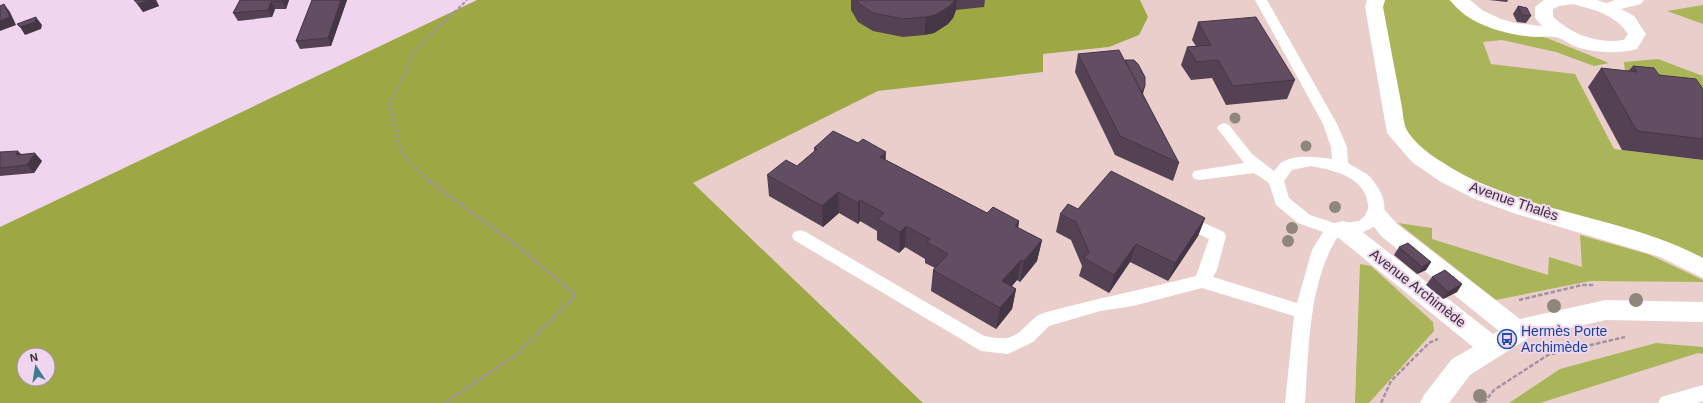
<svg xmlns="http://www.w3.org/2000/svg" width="1703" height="403" font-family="Arial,sans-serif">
	<rect width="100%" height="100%" fill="#efd6ee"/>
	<path fill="#e9cecc" d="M 1140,0 L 1703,0 L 1703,403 L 923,403 L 693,183 L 878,91 L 1042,72 L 1042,54 L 1109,47 L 1147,17 Z"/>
	<path fill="#aab559" d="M 1385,0 L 1449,0 L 1461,10 L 1493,25 L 1547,38 L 1609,63 L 1594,66 L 1556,52 L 1502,40 L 1483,42 L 1491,64 L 1575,74 L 1614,149 L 1703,160 L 1703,265 L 1535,204 L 1436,166 L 1407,139 L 1382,10 Z
		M 1703,5 L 1703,24 L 1667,11 Z
		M 1658,59 L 1703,76 L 1703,121 L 1665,81 L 1651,71 L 1625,71 L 1624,62 Z
		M 1398,223 L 1432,228 L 1432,239 L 1548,275 L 1549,257 L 1582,267 L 1580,235 L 1648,254 L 1703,280 L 1703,282 L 1590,281 L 1496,300 Z
		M 1360,264 L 1371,266 L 1433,322 L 1434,331 L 1369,403 L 1355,403 Z
		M 1656,343 L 1703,347 L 1703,354 L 1698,353 L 1540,403 L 1509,403 L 1560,369 Z"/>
	<path fill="#9da844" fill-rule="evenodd" d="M 477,0 L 1140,0 L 1148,17 L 1139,35 L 1109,47 L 1043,54 L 1043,72 L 878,91 L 693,183 L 923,403 L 0,403 L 0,227 ZM 24,355 L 48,355 L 48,379 L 24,379 Z"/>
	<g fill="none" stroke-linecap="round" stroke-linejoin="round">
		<path stroke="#a492a4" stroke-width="2" stroke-dasharray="3.5 2" stroke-linecap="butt" d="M 429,181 L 402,154 L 390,106 L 414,51 L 467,0"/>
		<path stroke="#a492a4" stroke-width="2.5" stroke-dasharray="4.5 2" stroke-linecap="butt" d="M 428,180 L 516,245 L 576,295 L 516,355 L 444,403
			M 1519,300 L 1582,285 L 1595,285
			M 1381,403 L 1391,381 L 1429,343 L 1438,339
			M 1484,403 L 1494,390 L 1548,355 L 1625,337"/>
		<path fill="#fff" fill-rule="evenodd" d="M 1255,0 L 1267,0 L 1337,124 L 1347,147 L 1348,163 C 1355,168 1366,172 1371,178 C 1400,213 1379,235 1339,235 C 1308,282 1309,349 1305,403 L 1285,403 L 1294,316 L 1202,288 L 1133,306 L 1100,311 L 1049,326 L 1033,342 L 1008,354 L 981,351 L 794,240 L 792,236 L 794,232 L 800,230 L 806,232 L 984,336 C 991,337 1000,339 1007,338 C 1023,335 1029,318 1043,313 C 1094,299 1145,289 1196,276 L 1209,239 L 1176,223 L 1174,219 L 1176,215 L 1182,213 L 1224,232 L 1226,236 L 1217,270 L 1213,277 L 1297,303 L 1312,250 L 1323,232 L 1298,223 L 1276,205 L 1269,183 L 1254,173 L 1200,180 L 1194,179 L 1192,175 L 1194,171 L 1200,170 L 1244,163 L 1217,128 L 1219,125 L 1224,123 L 1229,125 L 1252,154 L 1274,171 C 1277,168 1279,164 1282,162 C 1297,154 1316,157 1332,159 L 1331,147 L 1323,124 ZM 1311,166 C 1338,171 1371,179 1368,213 L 1359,221 L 1343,223 L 1334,223 L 1310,215 L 1289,198 L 1284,181 L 1292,170 Z
			M 1703,385 L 1703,401 L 1697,403 L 1658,403 L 1661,397 Z"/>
		<path fill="#fff" fill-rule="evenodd" d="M 1367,0 L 1385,0 L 1383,7 C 1389,39 1395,71 1401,102 C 1403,111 1403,125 1408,132 C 1416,144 1429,154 1442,162 C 1521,214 1621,214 1703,258 L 1703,278 L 1660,257 L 1513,213 L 1475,199 L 1441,182 L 1412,162 L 1387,133 L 1365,7 Z
			M 1450,0 L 1470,0 L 1482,10 L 1501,19 L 1515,23 L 1542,26 L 1535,18 L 1535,7 L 1544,0 L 1597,0 L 1606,3 L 1615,0 L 1644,0 L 1641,4 L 1621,9 L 1634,16 L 1646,34 L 1637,49 C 1617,54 1596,53 1576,47 C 1569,44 1561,37 1554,37 C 1548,36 1541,37 1535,37 C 1507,35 1468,25 1450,0 ZM 1573,4 C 1594,10 1615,14 1628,34 L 1624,40 C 1596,44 1574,35 1553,17 L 1553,9 L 1559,6 Z
			M 1376,207 L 1384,209 L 1397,224 L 1520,319 L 1606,300 L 1703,302 L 1703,322 L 1606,320 L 1530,337 L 1470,375 L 1449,403 L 1420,403 L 1424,395 L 1452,359 L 1473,347 L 1335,235 L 1332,229 L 1335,223 L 1343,221 L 1351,223 L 1493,334 L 1499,331 L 1381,236 L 1365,215 L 1368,209 Z"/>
	</g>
	<g fill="#90877c">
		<circle cx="1235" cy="118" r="5.5"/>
		<circle cx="1306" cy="146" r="5.5"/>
		<circle cx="1335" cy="207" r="6"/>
		<circle cx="1292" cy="228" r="6"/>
		<circle cx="1288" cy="241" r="6"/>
		<circle cx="1636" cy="300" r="7"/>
		<circle cx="1554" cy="306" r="7"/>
		<circle cx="1480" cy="396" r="7"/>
	</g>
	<path fill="#544254" d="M 134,0 L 157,0 L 156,0 L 159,6 L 143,12 Z
		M 240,0 L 289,0 L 286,9 L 275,9 L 272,17 L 238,21 L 233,13 Z
		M 312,0 L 347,0 L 331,46 L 300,49 L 296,41 Z
		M 851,0 L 985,0 L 984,7 L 956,10 L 953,18 L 948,24 L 934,33 L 924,35 L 903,37 L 873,31 L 858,22 L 851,10 Z
		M 1489,0 L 1508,0 L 1507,2 Z
		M 1518,6 L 1531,16 L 1526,23 L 1517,22 L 1513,14 Z
		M 1198,22 L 1295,80 L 1287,99 L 1226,105 L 1212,78 L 1191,80 L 1181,65 L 1187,47 L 1196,46 L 1192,40 Z
		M 1078,54 L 1143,94 L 1179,163 L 1173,181 L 1115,155 L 1075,72 Z
		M 1633,66 L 1703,89 L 1703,160 L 1622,150 L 1588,87 L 1601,68 L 1628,71 Z
		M 814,148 L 886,160 L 987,213 L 1019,221 L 1018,228 L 1042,240 L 1037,261 L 1020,282 L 1017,280 L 1012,286 L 1016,289 L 1012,309 L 996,329 L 931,291 L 933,270 L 935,268 L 925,263 L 925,259 L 905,247 L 899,253 L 877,240 L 877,231 L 860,221 L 858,224 L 839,213 L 823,227 L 769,196 L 767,175 L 797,166 L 814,152 Z
		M 0,152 L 22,154 L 42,161 L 34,173 L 0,176 Z
		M 1078,209 L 1205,218 L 1198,236 L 1168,281 L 1130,262 L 1109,293 L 1079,276 L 1082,266 L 1071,240 L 1056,232 L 1060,214 Z
		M 1399,247 L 1431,262 L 1426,270 L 1417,274 L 1394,255 Z
		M 1432,277 L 1462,284 L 1457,292 L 1443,299 L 1426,285 Z"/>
	<path fill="#453645" d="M 149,0 L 157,0 L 156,0 L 159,6 L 143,12 L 138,4 Z
		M 282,0 L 289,0 L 286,9 L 282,1 Z
		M 341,0 L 347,0 L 331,46 L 328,38 Z
		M 955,0 L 957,0 L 956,10 L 953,18 L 948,24 L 934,33 L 924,35 L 926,17 Z
		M 271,2 L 275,9 L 272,17 L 268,10 Z
		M 4,4 L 10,12 L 16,25 L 0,31 L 0,21 Z
		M 36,17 L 42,25 L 41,29 L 25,35 L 20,27 Z
		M 1145,86 L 1143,94 L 1135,108 L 1137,100 Z
		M 18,151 L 25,158 L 16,155 Z
		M 886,152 L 885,173 L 880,157 Z
		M 35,153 L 42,161 L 34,173 L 27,165 Z
		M 838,192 L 839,213 L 823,227 L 822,206 Z
		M 860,200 L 860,221 L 858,224 L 858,203 Z
		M 1205,218 L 1198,236 L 1168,281 L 1175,263 Z
		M 1019,221 L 1016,242 L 1015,226 Z
		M 906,226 L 905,247 L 899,253 L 900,232 Z
		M 1042,240 L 1037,261 L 1020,282 L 1024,261 Z
		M 1136,244 L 1130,262 L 1109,293 L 1114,275 Z
		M 1021,260 L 1017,280 L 999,301 L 1002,281 Z
		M 1431,262 L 1426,270 L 1417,274 L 1422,267 Z
		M 1462,284 L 1457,292 L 1443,299 L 1448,292 Z
		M 1016,289 L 1012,309 L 996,329 L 1000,308 Z"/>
	<path fill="#624d62" stroke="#453645" d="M 134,0 L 149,0 L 138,4 Z
		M 240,0 L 282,0 L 282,1 L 271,2 L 268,10 L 233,13 Z
		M 312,0 L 341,0 L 328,38 L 296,41 Z
		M 856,0 L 955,0 L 950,6 L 935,15 L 926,17 L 904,19 L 873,13 L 859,4 Z
		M 4,4 L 10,17 L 0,21 L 0,6 Z
		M 1518,6 L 1527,8 L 1531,16 L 1522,15 Z
		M 36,17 L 35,22 L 20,27 L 17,24 Z
		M 1256,17 L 1295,80 L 1233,86 L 1218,60 L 1197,62 L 1187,47 L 1211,45 L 1198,22 Z
		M 1119,50 L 1179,163 L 1120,136 L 1078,54 Z
		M 1125,60 L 1134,60 L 1138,64 L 1145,77 L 1145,86 L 1142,92 Z
		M 1633,66 L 1654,68 L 1659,75 L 1696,79 L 1703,89 L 1703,139 L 1637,131 L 1601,68 L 1637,72 Z
		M 833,131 L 858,143 L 863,139 L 886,152 L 880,157 L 987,213 L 993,207 L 1019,221 L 1015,226 L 1042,240 L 1024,261 L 1021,260 L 1002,281 L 1016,289 L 1000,308 L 933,270 L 948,254 L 927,242 L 930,239 L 906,226 L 900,232 L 878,219 L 884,213 L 860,200 L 858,203 L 838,192 L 822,206 L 767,175 L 786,160 L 797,166 L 817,149 L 814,148 Z
		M 18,151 L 16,155 L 35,153 L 27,165 L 0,168 L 0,152 Z
		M 1111,171 L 1205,218 L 1175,263 L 1136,244 L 1114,275 L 1084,258 L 1089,252 L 1076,222 L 1060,214 L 1068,204 L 1078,209 Z
		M 1408,243 L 1431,262 L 1422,267 L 1399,247 Z
		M 1445,270 L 1462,284 L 1448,292 L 1432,277 Z"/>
	<defs>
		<g id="bus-ring" transform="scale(1)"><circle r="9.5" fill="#efd6ee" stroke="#1a4fb4" stroke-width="1.5"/><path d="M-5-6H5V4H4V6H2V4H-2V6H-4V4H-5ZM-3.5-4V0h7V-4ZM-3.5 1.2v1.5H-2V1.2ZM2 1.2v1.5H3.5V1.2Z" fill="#1a4fb4"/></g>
	</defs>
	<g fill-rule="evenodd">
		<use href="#bus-ring" x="1507" y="339"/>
	</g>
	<g text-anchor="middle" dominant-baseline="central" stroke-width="4" stroke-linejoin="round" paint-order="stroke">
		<g font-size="14" fill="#352c35" stroke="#efd6ee">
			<text transform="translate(1514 201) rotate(19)">Avenue Thalès</text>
			<text transform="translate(1418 288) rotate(38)">Avenue Archimède</text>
		</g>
		<g font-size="14" fill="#164399" stroke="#efd6ee" text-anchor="start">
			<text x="1521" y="331">Hermès Porte<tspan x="1521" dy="16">Archimède</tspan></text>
		</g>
	</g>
	<g transform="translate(36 367) rotate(348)"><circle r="19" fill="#efd6ee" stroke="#a592a4"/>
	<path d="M0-3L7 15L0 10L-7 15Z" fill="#3d7c91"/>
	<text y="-6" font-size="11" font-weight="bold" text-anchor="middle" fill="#352c35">N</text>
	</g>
</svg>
